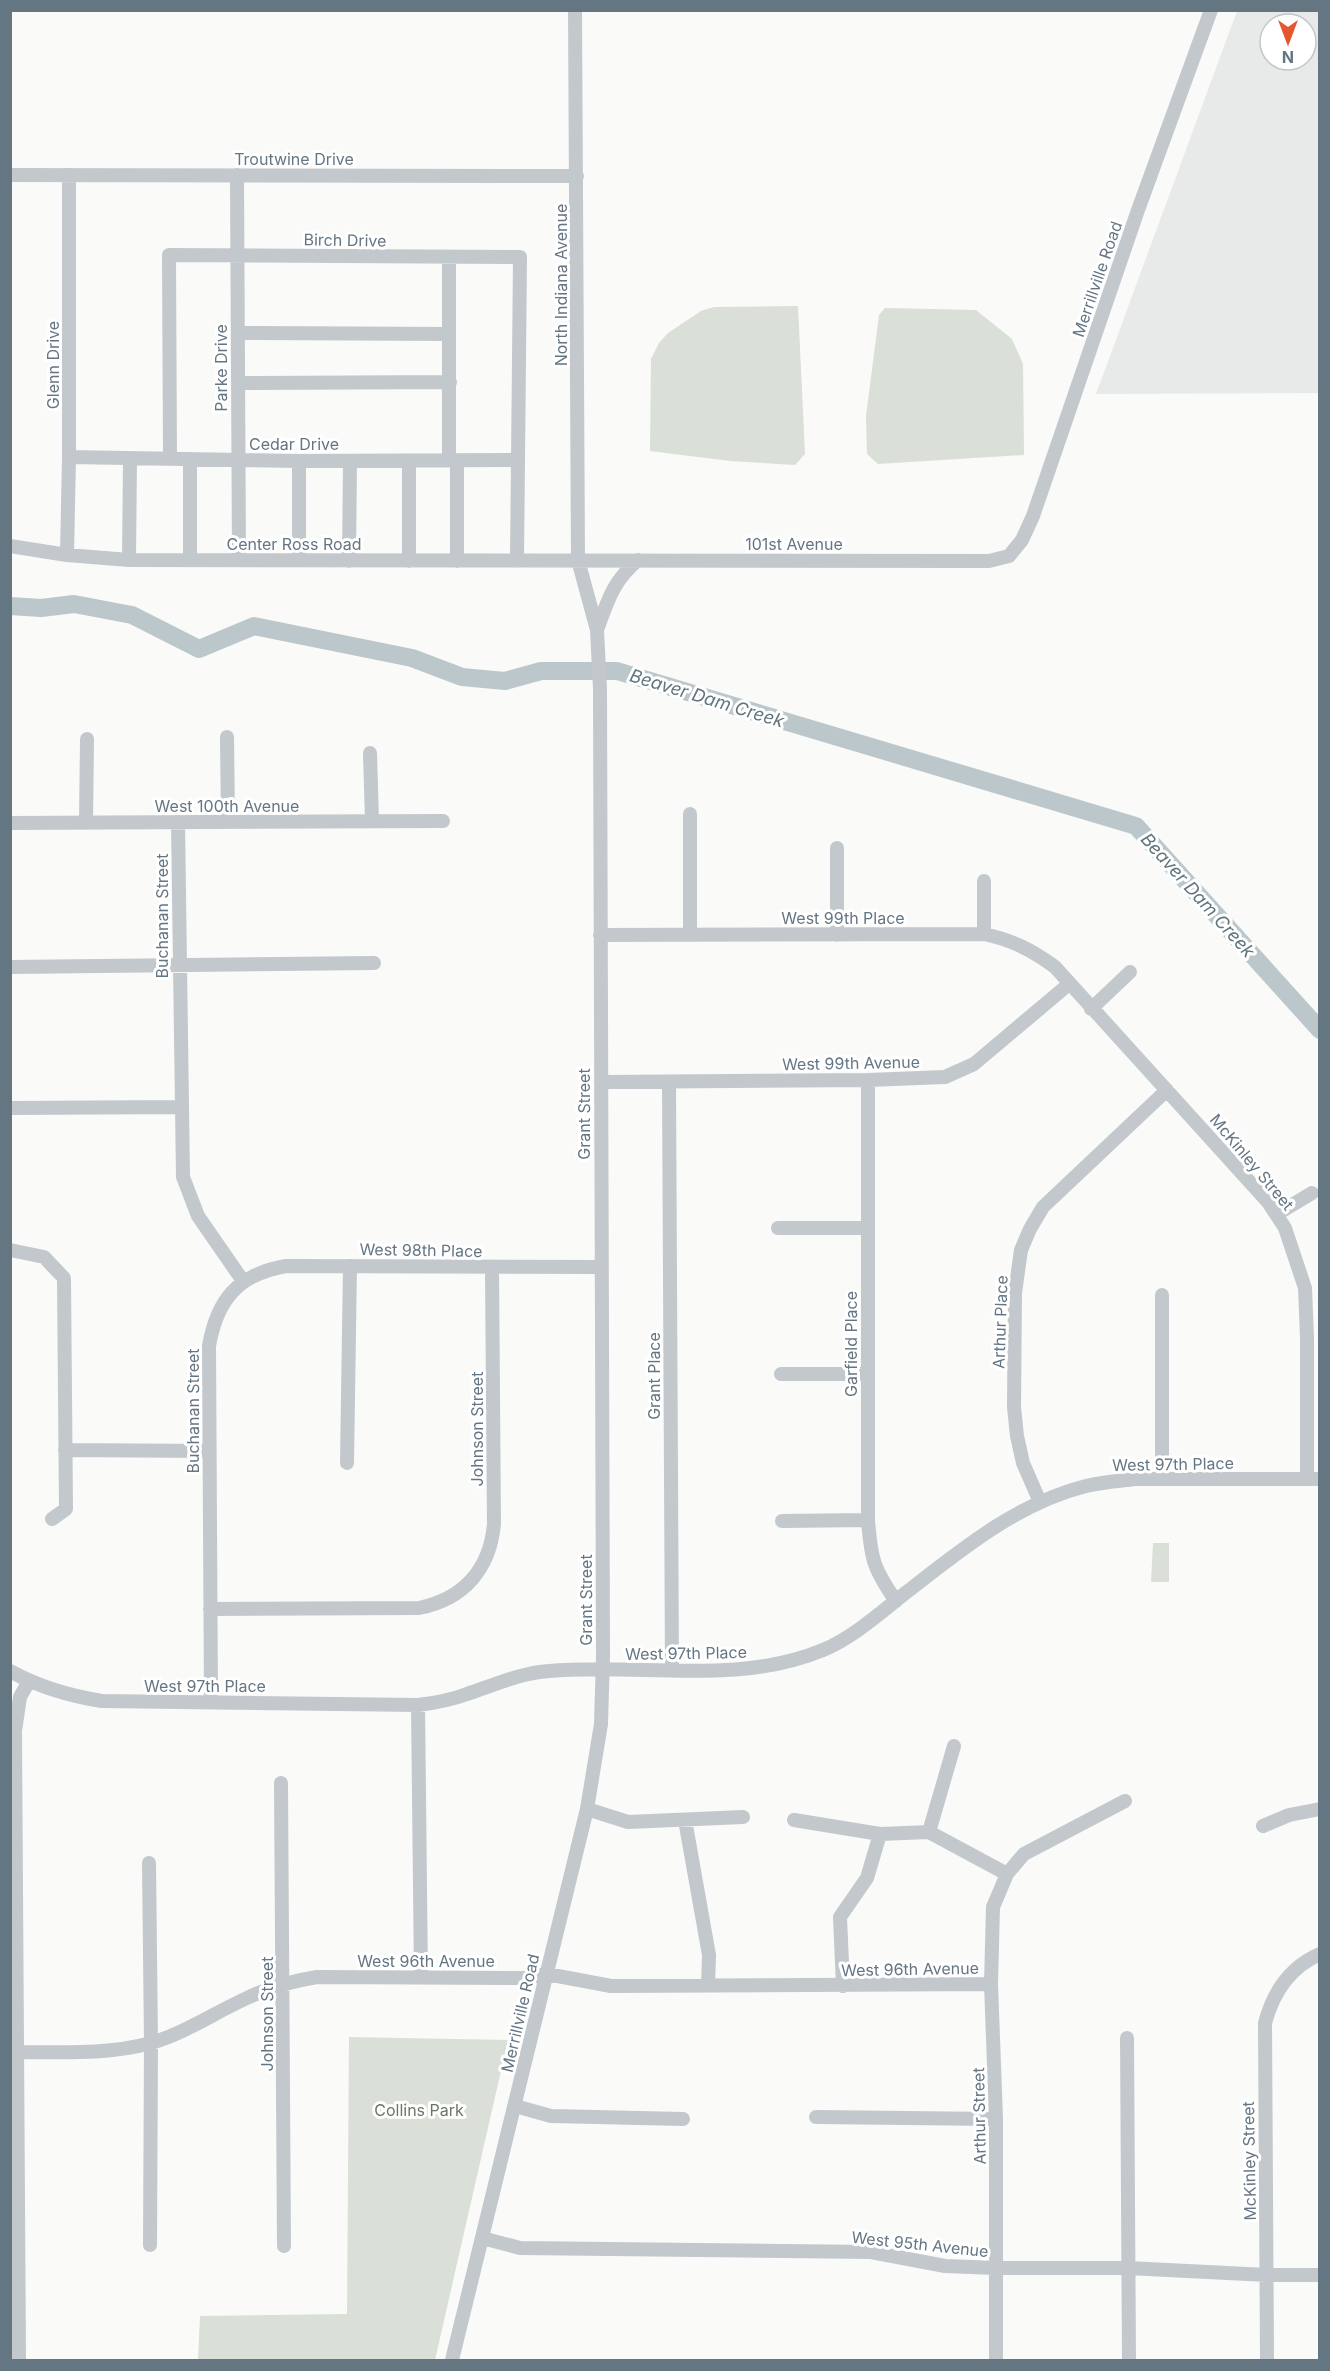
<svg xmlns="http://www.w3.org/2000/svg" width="1330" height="2371" font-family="Inter,sans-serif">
	<rect width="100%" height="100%" fill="#fafaf8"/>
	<path fill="#e8e9e9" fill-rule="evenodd" d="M 1237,11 L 1319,11 L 1319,393 L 1096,394 ZM 1270,24 L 1306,24 L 1306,60 L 1270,60 Z"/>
	<path fill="#dadfd7" d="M 798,306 L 805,454 L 795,465 L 730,461 L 650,451 L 651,359 L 659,343 L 668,333 L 701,311 L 714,307 Z
		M 885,308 L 976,310 L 1012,339 L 1023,364 L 1024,455 L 878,464 L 867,454 L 866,416 L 879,315 Z
		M 1153,1543 L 1169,1543 L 1169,1582 L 1151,1582 Z
		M 349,2037 L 508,2040 L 435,2360 L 198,2360 L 200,2316 L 347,2314 Z"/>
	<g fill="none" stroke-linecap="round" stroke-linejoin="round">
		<path stroke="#bbc7cb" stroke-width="18" d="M 10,606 L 41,608 L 74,604 L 132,615 L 199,649 L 254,626 L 412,658 L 462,677 L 505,681 L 541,671 L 617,671 L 1136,826 L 1320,1030"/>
		<path stroke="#c3c8cc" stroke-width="14" d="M 10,175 L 577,176
			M 237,175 L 239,560
			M 238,333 L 449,334
			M 238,383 L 450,382
			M 69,457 L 299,461 L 518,460
			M 170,459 L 169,255 L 520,257 L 517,561
			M 190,459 L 190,560
			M 449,460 L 449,257
			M 457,460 L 457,561
			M 409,461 L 409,561
			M 10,546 L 67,555 L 129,560 L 989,561 L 1009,556 L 1022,540 L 1033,516 L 1138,210 L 1211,10
			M 67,555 L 69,457 L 69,175
			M 129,560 L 130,459
			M 299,560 L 299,461
			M 349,561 L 350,461
			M 597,630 C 608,600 613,581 638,560
			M 227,737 L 228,822
			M 370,753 L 372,821
			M 690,814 L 690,935
			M 178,822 L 183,1177 L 198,1216 L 243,1281
			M 10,823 L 443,821
			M 86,823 L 87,739
			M 837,848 L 837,935
			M 984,934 L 984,881
			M 600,935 L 984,934 C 1012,940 1032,950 1055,967 L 1268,1202 L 1285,1228 L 1305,1288 L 1307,1338 L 1307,1479
			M 10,967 L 374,963
			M 1091,1009 L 1130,972
			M 868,1080 L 868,1520 C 871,1559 873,1568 896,1601
			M 601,1082 L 868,1080 L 945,1077 L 974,1064 L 1069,984
			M 669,1082 L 672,1670
			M 10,1108 L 181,1107
			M 1277,1214 L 1312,1193
			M 778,1228 L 867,1228
			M 10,1250 L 44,1257 L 64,1278 L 66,1509 L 52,1519
			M 1162,1295 L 1162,1478
			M 781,1374 L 868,1374
			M 65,1450 L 209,1451
			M 347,1463 L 350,1266
			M 1040,1502 L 1023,1463 L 1017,1436 L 1014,1407 L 1015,1293 L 1021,1250 L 1030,1229 L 1043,1207 L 1167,1090
			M 782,1521 L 868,1520
			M 210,1609 L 419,1608 C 464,1599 490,1569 494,1524 L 492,1267
			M 10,1671 C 39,1687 70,1696 102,1701 L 418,1705 C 435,1703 451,1700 467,1694 C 494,1685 520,1673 549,1671 C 640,1663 736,1686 823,1650 C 854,1637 881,1612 908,1591 C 962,1549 1018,1503 1086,1486 C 1102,1482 1119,1481 1135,1479 L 1320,1479
			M 211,1702 L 209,1346 C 217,1299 239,1274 286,1266 L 602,1267
			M 418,1705 L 421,1978
			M 281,1783 L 284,2246
			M 587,1809 L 628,1822 L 743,1817
			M 685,1820 L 709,1955 L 708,1986
			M 794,1820 L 880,1834 L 929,1832 L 1007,1874
			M 1263,1826 L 1289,1815 L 1320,1809
			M 929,1832 L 954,1746
			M 149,1863 L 151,2043 L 150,2245
			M 843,1986 L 840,1917 L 867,1878 L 880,1834
			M 1127,2038 L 1129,2360
			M 17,2052 C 62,2052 107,2055 151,2043 C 185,2033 214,2013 247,1998 C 270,1987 292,1981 317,1977 L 524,1978 L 547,1974 L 611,1986 L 991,1984
			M 515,2106 L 551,2116 L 683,2119
			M 816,2117 L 996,2119
			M 482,2238 L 520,2248 L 871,2252 L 945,2266 L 996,2268 L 1128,2268 L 1267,2275 L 1320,2275
			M 19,2360 L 15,1731 L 20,1697 L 29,1681
			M 452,2360 L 587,1809 L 601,1724 L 603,1656 L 600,689 L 597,630 L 578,560 L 575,10
			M 996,2360 L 996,2119 L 991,1984 L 993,1907 L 1007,1874 L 1024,1854 L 1125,1801
			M 1267,2360 L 1265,2023 C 1273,1993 1290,1967 1320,1954"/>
	</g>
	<g text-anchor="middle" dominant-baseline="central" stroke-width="6" stroke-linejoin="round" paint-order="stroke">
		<g font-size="16" fill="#657683" stroke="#fff">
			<text x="294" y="159">Troutwine Drive</text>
			<text transform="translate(345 240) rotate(1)">Birch Drive</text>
			<text transform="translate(1097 279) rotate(-71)">Merrillville Road</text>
			<text transform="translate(561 285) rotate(-90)">North Indiana Avenue</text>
			<text transform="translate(53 365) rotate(-90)">Glenn Drive</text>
			<text transform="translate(221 368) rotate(-90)">Parke Drive</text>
			<text x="294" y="444">Cedar Drive</text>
			<text x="294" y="544">Center Ross Road</text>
			<text x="794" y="544">101st Avenue</text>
			<text x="227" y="806">West 100th Avenue</text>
			<text transform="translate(162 916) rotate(-90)">Buchanan Street</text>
			<text x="843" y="918">West 99th Place</text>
			<text transform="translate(851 1063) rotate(-1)">West 99th Avenue</text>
			<text transform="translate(584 1114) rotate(-90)">Grant Street</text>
			<text transform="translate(1252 1162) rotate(50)">McKinley Street</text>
			<text transform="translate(421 1250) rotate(1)">West 98th Place</text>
			<text transform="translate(1000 1322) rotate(-88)">Arthur Place</text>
			<text transform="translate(851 1344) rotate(-90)">Garfield Place</text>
			<text transform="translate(654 1376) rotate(-90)">Grant Place</text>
			<text transform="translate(193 1411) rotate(-90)">Buchanan Street</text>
			<text transform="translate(477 1429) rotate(-90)">Johnson Street</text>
			<text transform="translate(1173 1464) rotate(-1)">West 97th Place</text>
			<text transform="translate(586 1600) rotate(-90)">Grant Street</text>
			<text transform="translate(686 1653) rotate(-1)">West 97th Place</text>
			<text x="205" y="1686">West 97th Place</text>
			<text x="426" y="1961">West 96th Avenue</text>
			<text transform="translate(910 1969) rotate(-1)">West 96th Avenue</text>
			<text transform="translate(520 2013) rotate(-77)">Merrillville Road</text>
			<text transform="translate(267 2014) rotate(-90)">Johnson Street</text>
			<text transform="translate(979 2116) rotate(-91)">Arthur Street</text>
			<text transform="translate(1249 2161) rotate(-91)">McKinley Street</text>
			<text transform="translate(920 2244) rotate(6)">West 95th Avenue</text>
		</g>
		<g font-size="16" fill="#687a64" stroke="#fff">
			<text x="419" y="2110">Collins Park</text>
		</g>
		<g font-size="18" font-style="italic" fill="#60757c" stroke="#fff">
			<text transform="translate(707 698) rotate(17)">Beaver Dam Creek</text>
			<text transform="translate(1198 895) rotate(48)">Beaver Dam Creek</text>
		</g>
	</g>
	<rect width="1330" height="2371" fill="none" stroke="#657683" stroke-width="24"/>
	<g transform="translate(1288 42) rotate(180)"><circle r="28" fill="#ffffff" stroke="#c1c8cd" stroke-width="1.5"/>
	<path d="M0-4.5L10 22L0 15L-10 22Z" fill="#e4572e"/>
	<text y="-9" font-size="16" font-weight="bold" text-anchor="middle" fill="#657683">N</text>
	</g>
</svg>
